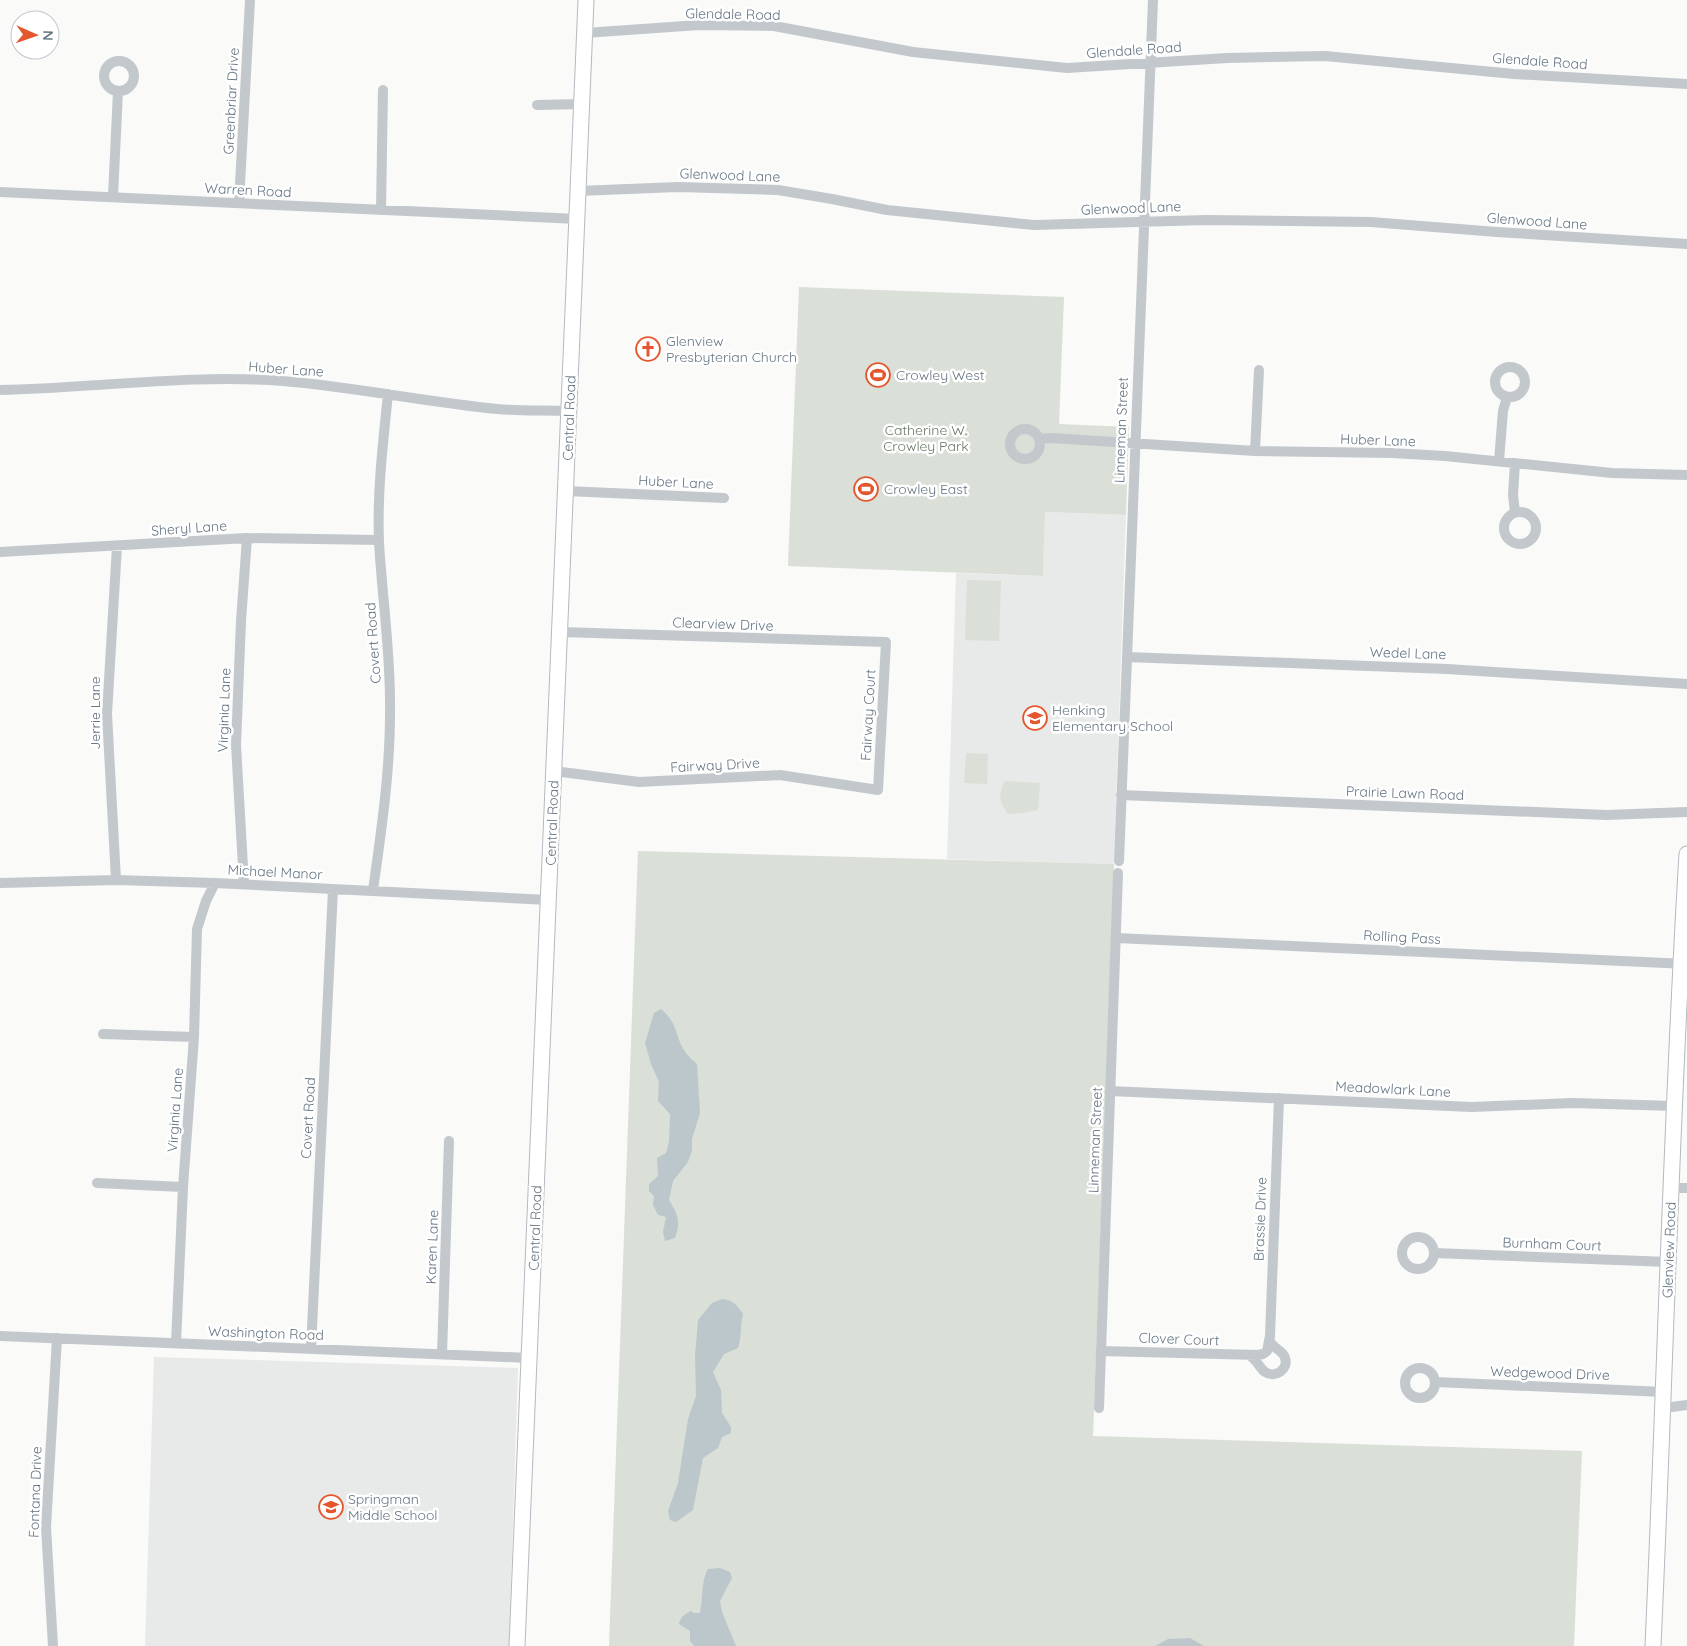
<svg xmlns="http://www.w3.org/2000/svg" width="1687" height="1646" font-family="Quicksand,sans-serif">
	<rect width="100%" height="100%" fill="#fafaf8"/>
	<path fill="#e8e9e9" d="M 1045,512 L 1126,515 L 1114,864 L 947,859 L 956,573 L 1043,576 Z
		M 154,1357 L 518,1368 L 509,1646 L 145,1646 Z"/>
	<path fill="#dadfd7" d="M 799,287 L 1064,297 L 1059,424 L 1129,427 L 1126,515 L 1045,512 L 1043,576 L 788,566 Z
		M 967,580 L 1001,581 L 999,641 L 965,640 Z
		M 966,753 L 988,754 L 987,784 L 964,783 Z
		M 1005,781 L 1040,783 L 1038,810 L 1021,813 L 1008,814 C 999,800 998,796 1005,781 Z
		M 638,851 L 1114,864 L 1093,1436 L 1582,1451 L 1574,1646 L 609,1646 Z"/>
	<path fill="#bbc7cb" d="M 661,1009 C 679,1024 674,1036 686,1053 C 689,1057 693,1061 697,1064 L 700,1113 L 692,1139 L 692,1150 L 688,1162 L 673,1181 L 669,1200 C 678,1215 681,1221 675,1238 L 665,1241 L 663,1232 L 666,1217 L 658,1215 L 653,1205 L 654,1196 L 649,1191 L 649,1184 L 658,1176 L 657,1158 L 666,1153 L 669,1142 L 670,1114 L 658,1101 L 659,1082 L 651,1064 L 645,1043 L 654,1013 Z
		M 722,1299 C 733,1300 737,1305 743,1314 C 740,1326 742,1337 738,1348 L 724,1354 L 713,1372 L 721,1390 L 722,1413 L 731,1427 L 731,1433 L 722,1437 L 718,1448 L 703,1458 L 693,1510 L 676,1522 L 670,1520 L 668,1511 L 678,1483 L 688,1419 L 696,1396 L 695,1356 L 698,1320 L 712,1303 Z
		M 720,1568 L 730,1572 L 732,1578 L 720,1601 L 722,1612 L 736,1646 L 694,1646 L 690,1641 L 690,1631 L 679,1624 C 680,1617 685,1614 691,1611 L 694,1613 L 700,1613 C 703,1598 701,1581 708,1569 Z
		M 1190,1638 L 1204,1646 L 1155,1646 L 1168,1639 Z"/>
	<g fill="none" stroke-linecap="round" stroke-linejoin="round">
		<g stroke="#b3babf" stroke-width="17">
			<path id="secondary" d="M 517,1646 L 586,0
				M 1653,1646 C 1665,1382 1671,1118 1687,854"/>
		</g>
		<path stroke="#c3c8cc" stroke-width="10" d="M 585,33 L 699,25 L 774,26 L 913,52 L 1067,68 L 1227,58 L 1325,56 L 1514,74 L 1687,84
			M104 76a15 15 0 1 1 30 0a15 15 0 1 1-30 0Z
			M 537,105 L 582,104
			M 578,191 L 678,187 L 778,190 L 832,199 L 887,210 L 1034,225 L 1206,220 L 1371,222 L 1497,232 L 1687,244
			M 0,192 L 577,219
			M 113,196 L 118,91
			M 239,203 L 250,0
			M 381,210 L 383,90
			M1495 382a15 15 0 1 1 30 0a15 15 0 1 1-30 0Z
			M 0,390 C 95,388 189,374 283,381 C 355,387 426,402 497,409 C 521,411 545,410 569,411
			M1010 444a15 15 0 1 1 30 0a15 15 0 1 1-30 0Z
			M 1039,439 L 1051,438 L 1255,451 L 1391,453 L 1445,456 L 1612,473 L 1687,475
			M 1255,451 L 1259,370
			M 1499,461 L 1503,411 L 1507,397
			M 566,491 L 724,498
			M1504 528a16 16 0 1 1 32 0a16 16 0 1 1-32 0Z
			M 1515,512 L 1513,495 L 1515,463
			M 0,552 L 247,538 L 379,540
			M 1127,657 L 1447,669 L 1687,684
			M 554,771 L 639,782 L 780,775 L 878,790 L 886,642 L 560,632
			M 1121,795 L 1606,815 L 1687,812
			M 1119,861 L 1153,0
			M 116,880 L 107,714 L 117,546
			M 0,883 L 116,880 L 215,883 L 549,900
			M 244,884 L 236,745 L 241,621 L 247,538
			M 373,890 C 382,827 391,765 390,701 C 390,648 382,595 379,542 C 377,492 383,443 388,394
			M 1116,938 L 1687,964
			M 103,1034 L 194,1037
			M 1110,1091 L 1472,1107 L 1572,1103 L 1675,1106
			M 97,1183 L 183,1187
			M 1672,1188 L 1687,1188
			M1402 1253a16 16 0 1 1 32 0a16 16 0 1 1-32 0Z
			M 1434,1253 L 1669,1262
			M 0,1336 L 530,1358
			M 176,1343 L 183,1187 L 194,1037 L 197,929 L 206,901 L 215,883
			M 311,1349 L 333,889
			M 1101,1351 L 1258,1355 L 1263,1354 L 1267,1351 L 1270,1336 L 1279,1098
			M 442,1354 L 449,1141
			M 1249,1355 C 1256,1359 1259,1367 1265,1372 C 1275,1379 1289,1369 1285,1358 C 1283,1350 1273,1349 1270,1341
			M1405 1383a15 15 0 1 1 30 0a15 15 0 1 1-30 0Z
			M 1436,1382 L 1664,1392
			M 1099,1408 L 1118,873
			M 1664,1408 L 1687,1405
			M 53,1646 L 46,1527 L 57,1338"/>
		<use href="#secondary" stroke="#fff" stroke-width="15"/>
	</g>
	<defs>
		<g id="church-ring" transform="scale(1.25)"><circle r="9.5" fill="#fff" stroke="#e4572e" stroke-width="1.5"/><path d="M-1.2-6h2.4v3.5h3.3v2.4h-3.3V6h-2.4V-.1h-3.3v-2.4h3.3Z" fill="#e4572e"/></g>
		<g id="stadium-ring" transform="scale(1.25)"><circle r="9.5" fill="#fff" stroke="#e4572e" stroke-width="1.5"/><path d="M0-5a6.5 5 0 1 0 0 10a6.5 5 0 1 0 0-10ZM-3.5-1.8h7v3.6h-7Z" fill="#e4572e"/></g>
		<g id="school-ring" transform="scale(1.25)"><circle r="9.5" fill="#fff" stroke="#e4572e" stroke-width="1.5"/><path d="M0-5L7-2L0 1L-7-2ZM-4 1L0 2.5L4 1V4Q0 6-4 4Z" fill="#e4572e"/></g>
	</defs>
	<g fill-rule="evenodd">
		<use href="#church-ring" x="648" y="349"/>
		<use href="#stadium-ring" x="878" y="375"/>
		<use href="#stadium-ring" x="866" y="489"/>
		<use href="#school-ring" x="1035" y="718"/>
		<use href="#school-ring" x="331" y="1507"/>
	</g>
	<g text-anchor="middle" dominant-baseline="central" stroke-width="5" stroke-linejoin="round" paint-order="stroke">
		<g font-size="14" fill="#657683" stroke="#fff">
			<text transform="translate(733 14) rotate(1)">Glendale Road</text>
			<text transform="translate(1134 50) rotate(-4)">Glendale Road</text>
			<text transform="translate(1540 61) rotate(4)">Glendale Road</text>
			<text transform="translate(231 101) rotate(-87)">Greenbriar Drive</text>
			<text transform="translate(730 175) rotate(2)">Glenwood Lane</text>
			<text transform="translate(248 190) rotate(3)">Warren Road</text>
			<text transform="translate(1131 208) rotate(-2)">Glenwood Lane</text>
			<text transform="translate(1537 221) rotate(4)">Glenwood Lane</text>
			<text transform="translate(286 369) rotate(4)">Huber Lane</text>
			<text transform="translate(569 418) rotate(-88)">Central Road</text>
			<text transform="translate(1121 430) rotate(-88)">Linneman Street</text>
			<text transform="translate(1378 440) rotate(2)">Huber Lane</text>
			<text transform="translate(676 482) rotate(3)">Huber Lane</text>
			<text transform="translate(189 528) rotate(-4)">Sheryl Lane</text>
			<text transform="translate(723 624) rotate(2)">Clearview Drive</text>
			<text transform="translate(373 643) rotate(-94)">Covert Road</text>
			<text transform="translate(1408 653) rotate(2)">Wedel Lane</text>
			<text transform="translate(224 710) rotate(-88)">Virginia Lane</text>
			<text transform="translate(95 713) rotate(-90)">Jerrie Lane</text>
			<text transform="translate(868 715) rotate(-87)">Fairway Court</text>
			<text transform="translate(715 765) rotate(-3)">Fairway Drive</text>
			<text transform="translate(1405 793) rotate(2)">Prairie Lawn Road</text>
			<text transform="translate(552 823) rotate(-88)">Central Road</text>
			<text transform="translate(275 872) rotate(3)">Michael Manor</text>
			<text transform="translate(1402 937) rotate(3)">Rolling Pass</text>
			<text transform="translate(1393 1089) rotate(3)">Meadowlark Lane</text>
			<text transform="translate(175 1110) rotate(-86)">Virginia Lane</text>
			<text transform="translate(308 1118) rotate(-87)">Covert Road</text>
			<text transform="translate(1095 1140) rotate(-88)">Linneman Street</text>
			<text transform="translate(1260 1219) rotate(-88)">Brassie Drive</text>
			<text transform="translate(535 1228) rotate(-88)">Central Road</text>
			<text transform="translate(1552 1244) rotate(2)">Burnham Court</text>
			<text transform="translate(432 1247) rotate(-88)">Karen Lane</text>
			<text transform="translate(1669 1250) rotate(-88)">Glenview Road</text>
			<text transform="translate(266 1333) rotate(2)">Washington Road</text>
			<text transform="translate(1179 1339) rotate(2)">Clover Court</text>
			<text transform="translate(1550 1373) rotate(2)">Wedgewood Drive</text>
			<text transform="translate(35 1492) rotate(-88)">Fontana Drive</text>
		</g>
		<g font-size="14" fill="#657683" stroke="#fff" text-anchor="start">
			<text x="666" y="341">Glenview<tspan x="666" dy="16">Presbyterian Church</tspan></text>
			<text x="896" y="375">Crowley West</text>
			<text x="884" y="489">Crowley East</text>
			<text x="1052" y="710">Henking<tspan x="1052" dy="16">Elementary School</tspan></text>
			<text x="348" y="1499">Springman<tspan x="348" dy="16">Middle School</tspan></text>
		</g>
		<g font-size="14" fill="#687a64" stroke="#fff">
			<text x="926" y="430">Catherine W.<tspan x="926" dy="16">Crowley Park</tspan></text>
		</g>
	</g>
	<g transform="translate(35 35) rotate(92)"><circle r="24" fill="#ffffff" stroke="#c1c8cd"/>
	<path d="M0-4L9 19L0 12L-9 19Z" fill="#e4572e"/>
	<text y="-8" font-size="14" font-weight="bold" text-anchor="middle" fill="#657683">N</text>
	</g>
</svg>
